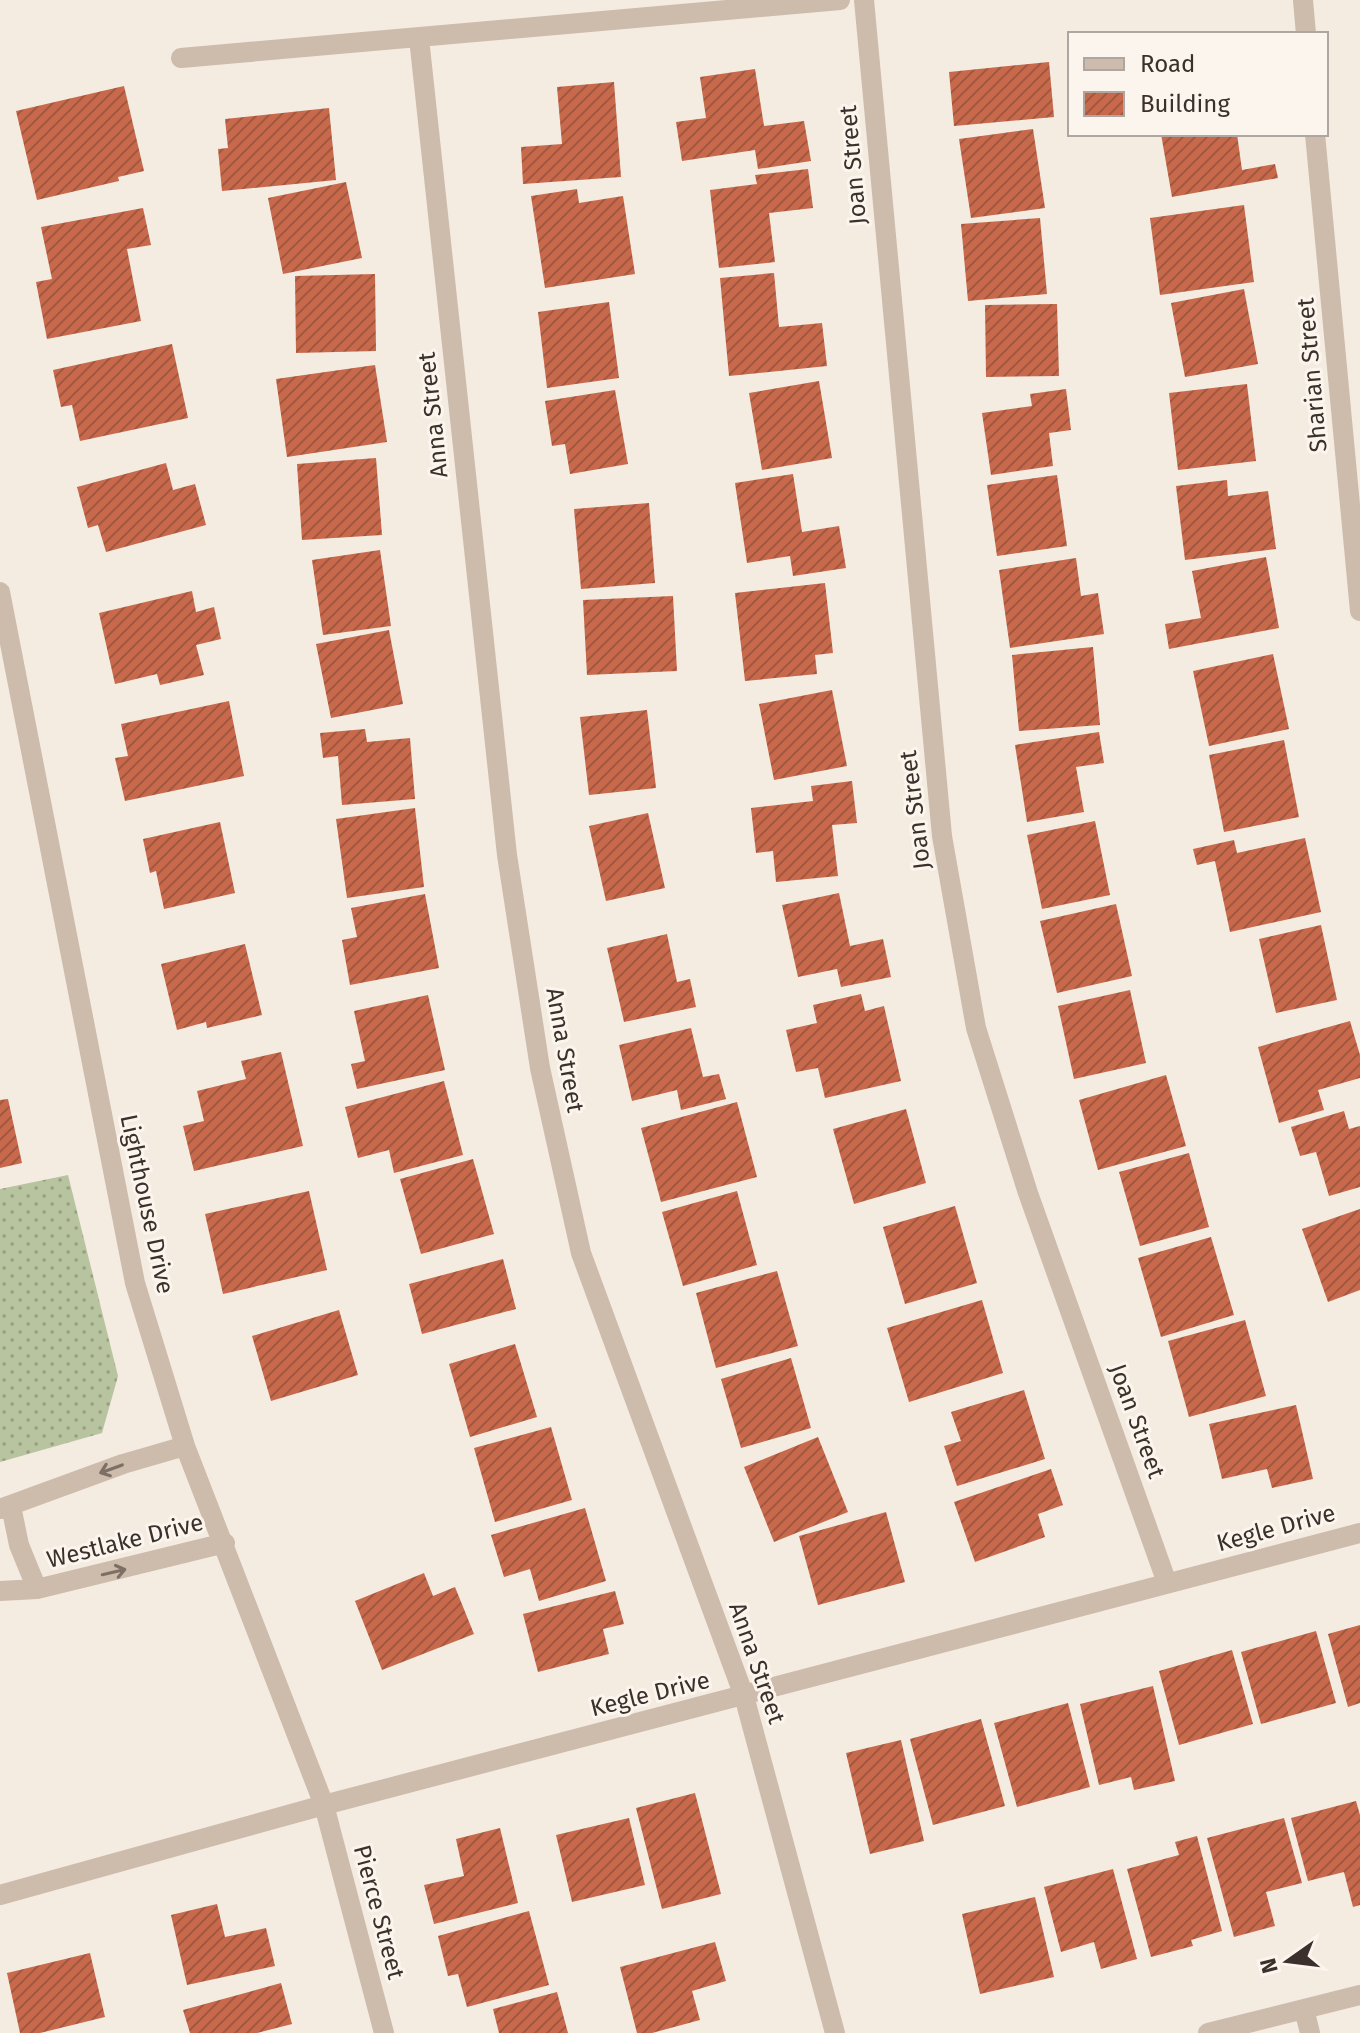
<svg xmlns="http://www.w3.org/2000/svg" width="1360" height="2033" font-family="'Fira Sans',sans-serif">
	<defs>
		<pattern id="grass-dots" width="8" height="8" patternUnits="userSpaceOnUse" patternTransform="scale(2)"><rect width="8" height="8" fill="#b8c4a0"/><path d="M2 2h.1M6 6h.1" fill="none" stroke="#97a083" stroke-width="1.8" stroke-linecap="round"/></pattern>
		<pattern id="building-hatch" width="6" height="6" patternUnits="userSpaceOnUse" patternTransform="scale(2)"><rect width="6" height="6" fill="#c8694b"/><path d="M-1 1l2-2M0 6l6-6M5 7l2-2" fill="none" stroke="#a4573f"/></pattern>
	</defs>
	<rect width="100%" height="100%" fill="#f4ebe1"/>
	<path fill="url(#grass-dots)" d="M 68,1175 L 118,1376 L 102,1433 L 0,1462 L 0,1189 Z"/>
	<path fill="url(#building-hatch)" d="M 1049,62 L 1054,117 L 954,126 L 949,72 Z
		M 755,69 L 764,126 L 804,121 L 811,161 L 758,169 L 755,150 L 682,161 L 676,122 L 706,118 L 700,77 Z
		M 614,82 L 621,177 L 523,184 L 521,147 L 562,144 L 557,87 Z
		M 124,86 L 144,171 L 118,177 L 119,181 L 37,200 L 16,111 Z
		M 329,108 L 336,180 L 222,191 L 218,149 L 228,148 L 225,119 Z
		M 1033,129 L 1045,208 L 971,218 L 959,139 Z
		M 1161,134 L 1237,134 L 1242,170 L 1275,164 L 1278,178 L 1172,197 Z
		M 808,169 L 813,208 L 769,213 L 775,262 L 719,268 L 710,190 L 757,184 L 755,175 Z
		M 346,182 L 362,258 L 283,274 L 268,198 Z
		M 577,189 L 579,203 L 623,196 L 635,274 L 545,288 L 531,196 Z
		M 1244,205 L 1254,282 L 1160,295 L 1150,218 Z
		M 143,208 L 151,245 L 127,249 L 141,321 L 47,339 L 36,282 L 52,279 L 41,227 Z
		M 1040,218 L 1047,294 L 968,301 L 961,224 Z
		M 774,273 L 779,327 L 822,323 L 827,366 L 729,376 L 720,278 Z
		M 375,274 L 376,351 L 296,353 L 295,276 Z
		M 1244,289 L 1258,364 L 1185,377 L 1171,303 Z
		M 609,302 L 619,378 L 547,388 L 538,312 Z
		M 1057,304 L 1059,376 L 986,377 L 985,305 Z
		M 172,344 L 188,418 L 80,441 L 72,405 L 61,407 L 53,370 Z
		M 375,365 L 387,442 L 287,457 L 276,379 Z
		M 819,381 L 832,458 L 762,470 L 749,393 Z
		M 1247,384 L 1256,461 L 1178,470 L 1169,393 Z
		M 1066,389 L 1071,430 L 1049,433 L 1053,466 L 991,475 L 982,413 L 1032,406 L 1030,394 Z
		M 615,390 L 628,464 L 570,474 L 565,444 L 552,446 L 545,401 Z
		M 376,458 L 382,535 L 302,540 L 297,464 Z
		M 166,463 L 173,490 L 195,484 L 206,525 L 106,552 L 98,525 L 88,528 L 77,487 Z
		M 793,474 L 802,532 L 839,526 L 846,568 L 793,576 L 790,556 L 747,563 L 735,483 Z
		M 1057,475 L 1067,546 L 997,556 L 987,485 Z
		M 1227,480 L 1228,496 L 1268,491 L 1276,549 L 1185,560 L 1176,486 Z
		M 649,503 L 655,583 L 581,589 L 574,509 Z
		M 380,550 L 391,626 L 323,635 L 312,560 Z
		M 1266,557 L 1279,628 L 1169,649 L 1165,624 L 1201,618 L 1192,571 Z
		M 1076,558 L 1081,596 L 1098,593 L 1104,634 L 1010,648 L 999,570 Z
		M 825,583 L 833,653 L 815,655 L 817,674 L 745,681 L 735,593 Z
		M 192,591 L 196,612 L 214,607 L 221,639 L 196,645 L 204,675 L 160,685 L 157,674 L 115,684 L 99,613 Z
		M 673,596 L 677,671 L 587,675 L 583,600 Z
		M 389,630 L 403,704 L 331,718 L 316,644 Z
		M 1093,647 L 1100,725 L 1019,731 L 1012,655 Z
		M 1273,654 L 1289,729 L 1209,746 L 1193,671 Z
		M 832,690 L 847,766 L 774,780 L 759,704 Z
		M 229,701 L 244,776 L 125,801 L 115,758 L 128,756 L 121,724 Z
		M 647,710 L 656,788 L 589,795 L 580,717 Z
		M 365,729 L 367,742 L 410,738 L 415,799 L 342,805 L 338,756 L 323,758 L 320,733 Z
		M 1099,732 L 1104,763 L 1076,767 L 1084,812 L 1027,822 L 1015,745 Z
		M 1284,740 L 1299,817 L 1224,832 L 1209,755 Z
		M 852,781 L 857,823 L 832,825 L 838,876 L 776,882 L 773,851 L 756,853 L 751,808 L 813,801 L 811,786 Z
		M 415,808 L 424,887 L 347,898 L 336,819 Z
		M 648,813 L 665,888 L 606,901 L 589,826 Z
		M 1095,821 L 1110,895 L 1042,909 L 1027,835 Z
		M 220,822 L 235,893 L 164,909 L 156,871 L 150,873 L 143,839 Z
		M 1305,838 L 1321,912 L 1230,932 L 1215,861 L 1197,865 L 1193,849 L 1234,840 L 1237,853 Z
		M 839,893 L 850,946 L 883,939 L 891,977 L 841,987 L 837,969 L 798,977 L 782,905 Z
		M 425,894 L 439,968 L 350,985 L 342,940 L 357,937 L 351,908 Z
		M 1116,904 L 1132,976 L 1057,993 L 1040,921 Z
		M 1321,925 L 1337,1000 L 1276,1013 L 1259,939 Z
		M 667,934 L 677,982 L 690,979 L 696,1007 L 624,1022 L 607,948 Z
		M 245,944 L 262,1015 L 207,1028 L 206,1022 L 177,1030 L 161,964 Z
		M 1130,990 L 1146,1063 L 1074,1079 L 1058,1006 Z
		M 861,994 L 865,1011 L 884,1006 L 901,1081 L 825,1098 L 818,1068 L 796,1072 L 786,1030 L 817,1023 L 813,1005 Z
		M 428,995 L 445,1070 L 357,1089 L 351,1064 L 365,1061 L 354,1011 Z
		M 1350,1021 L 1360,1055 L 1360,1078 L 1318,1090 L 1324,1110 L 1279,1123 L 1258,1047 Z
		M 691,1028 L 703,1077 L 719,1074 L 726,1099 L 681,1110 L 677,1090 L 632,1101 L 619,1045 Z
		M 281,1052 L 303,1146 L 194,1171 L 183,1126 L 204,1121 L 197,1091 L 246,1079 L 241,1061 Z
		M 1166,1075 L 1186,1146 L 1098,1170 L 1079,1100 Z
		M 444,1081 L 463,1155 L 394,1173 L 389,1150 L 358,1158 L 345,1107 Z
		M 8,1099 L 22,1163 L 0,1168 L 0,1100 Z
		M 737,1102 L 757,1177 L 661,1202 L 641,1128 Z
		M 906,1109 L 926,1183 L 854,1204 L 833,1129 Z
		M 1344,1111 L 1349,1129 L 1360,1126 L 1360,1187 L 1329,1196 L 1316,1152 L 1300,1156 L 1291,1127 Z
		M 1189,1153 L 1209,1227 L 1140,1246 L 1119,1172 Z
		M 473,1159 L 494,1234 L 421,1254 L 400,1179 Z
		M 309,1191 L 327,1270 L 223,1294 L 205,1214 Z
		M 737,1191 L 757,1265 L 683,1286 L 662,1212 Z
		M 955,1206 L 977,1283 L 905,1304 L 883,1227 Z
		M 1360,1209 L 1360,1290 L 1328,1302 L 1302,1229 Z
		M 1211,1237 L 1234,1315 L 1161,1337 L 1138,1258 Z
		M 503,1259 L 516,1309 L 422,1334 L 409,1284 Z
		M 777,1271 L 798,1346 L 716,1368 L 696,1293 Z
		M 982,1300 L 1003,1373 L 909,1402 L 887,1328 Z
		M 339,1310 L 358,1375 L 271,1401 L 252,1336 Z
		M 1245,1320 L 1266,1396 L 1189,1417 L 1168,1341 Z
		M 515,1344 L 537,1417 L 470,1437 L 449,1364 Z
		M 791,1358 L 811,1428 L 741,1448 L 721,1379 Z
		M 1024,1390 L 1045,1459 L 957,1486 L 944,1446 L 961,1441 L 951,1412 Z
		M 1296,1405 L 1313,1479 L 1272,1488 L 1267,1469 L 1222,1479 L 1209,1424 Z
		M 551,1427 L 572,1500 L 495,1522 L 474,1448 Z
		M 818,1437 L 848,1512 L 774,1542 L 744,1467 Z
		M 1051,1469 L 1063,1505 L 1038,1514 L 1045,1537 L 975,1562 L 954,1502 Z
		M 585,1508 L 606,1581 L 539,1601 L 530,1569 L 504,1577 L 491,1535 Z
		M 886,1512 L 905,1582 L 818,1605 L 799,1536 Z
		M 424,1573 L 433,1596 L 455,1587 L 474,1634 L 382,1670 L 355,1601 Z
		M 615,1591 L 624,1624 L 603,1629 L 609,1654 L 538,1672 L 523,1614 Z
		M 1360,1625 L 1360,1703 L 1348,1707 L 1328,1634 Z
		M 1316,1631 L 1336,1703 L 1261,1724 L 1241,1652 Z
		M 1232,1650 L 1253,1724 L 1179,1745 L 1159,1671 Z
		M 1153,1686 L 1175,1781 L 1134,1790 L 1131,1777 L 1099,1785 L 1080,1704 Z
		M 1068,1703 L 1090,1787 L 1017,1807 L 994,1723 Z
		M 981,1719 L 1005,1806 L 933,1825 L 910,1739 Z
		M 901,1740 L 924,1841 L 870,1854 L 846,1753 Z
		M 695,1793 L 721,1894 L 662,1909 L 636,1808 Z
		M 1356,1801 L 1360,1815 L 1360,1905 L 1353,1907 L 1344,1872 L 1308,1881 L 1291,1818 Z
		M 629,1818 L 645,1885 L 572,1902 L 556,1835 Z
		M 1284,1818 L 1302,1883 L 1266,1892 L 1275,1926 L 1234,1937 L 1207,1838 Z
		M 500,1828 L 518,1903 L 434,1924 L 424,1885 L 464,1876 L 456,1839 Z
		M 1197,1836 L 1222,1931 L 1191,1940 L 1193,1946 L 1151,1957 L 1127,1869 L 1179,1855 L 1175,1842 Z
		M 1113,1869 L 1137,1959 L 1101,1969 L 1094,1942 L 1061,1952 L 1044,1887 Z
		M 1035,1897 L 1054,1977 L 980,1994 L 962,1914 Z
		M 217,1904 L 225,1937 L 266,1928 L 275,1966 L 187,1985 L 171,1915 Z
		M 529,1911 L 549,1985 L 467,2007 L 458,1974 L 448,1976 L 438,1936 Z
		M 715,1942 L 726,1981 L 692,1991 L 700,2020 L 652,2033 L 637,2033 L 620,1967 Z
		M 90,1953 L 105,2017 L 40,2033 L 20,2033 L 7,1973 Z
		M 281,1983 L 292,2024 L 257,2033 L 190,2033 L 183,2010 Z
		M 557,1992 L 568,2033 L 499,2033 L 493,2009 Z"/>
	<g fill="none" stroke-linecap="round" stroke-linejoin="round">
		<path stroke="#cdbbac" stroke-width="20" d="M 864,0 L 942,836 L 976,1028 L 1028,1193 L 1167,1583
			M 1303,0 L 1306,34
			M 419,38 L 507,855 L 540,1068 L 581,1253 L 744,1696 L 835,2033
			M 181,58 L 840,0
			M 1315,134 L 1360,611
			M 0,592 L 135,1283 L 185,1446 L 324,1805 L 384,2033
			M 11,1506 L 19,1545 L 37,1589
			M 0,1509 L 123,1464 L 185,1446
			M 0,1591 L 37,1589 L 225,1543
			M 0,1895 L 324,1805 L 1360,1533
			M 1304,2009 L 1310,2033
			M 1208,2033 L 1360,1995"/>
	</g>
	<defs><path id="oneway-shaft" d="M-6 0H5M1.5-3L5.5 0L1.5 3" fill="none" stroke-width="1.6" stroke-linecap="round" stroke-linejoin="round" transform="scale(2)"/></defs>
	<g stroke="#7d6f65">
		<use href="#oneway-shaft" transform="translate(111 1469) rotate(160)"/>
		<use href="#oneway-shaft" transform="translate(114 1572) rotate(-13)"/>
	</g>
	<g text-anchor="middle" dominant-baseline="central" stroke-width="6" stroke-linejoin="round" paint-order="stroke">
		<g font-size="24" fill="#3b302b" stroke="#fbf5ee">
			<text transform="translate(853 165) rotate(-95)">Joan Street</text>
			<text transform="translate(1312 375) rotate(-95)">Sharian Street</text>
			<text transform="translate(433 415) rotate(-96)">Anna Street</text>
			<text transform="translate(915 810) rotate(-97)">Joan Street</text>
			<text transform="translate(565 1050) rotate(80)">Anna Street</text>
			<text transform="translate(147 1204) rotate(78)">Lighthouse Drive</text>
			<text transform="translate(1137 1421) rotate(70)">Joan Street</text>
			<text transform="translate(1276 1528) rotate(-15)">Kegle Drive</text>
			<text transform="translate(125 1541) rotate(-14)">Westlake Drive</text>
			<text transform="translate(757 1663) rotate(71)">Anna Street</text>
			<text transform="translate(650 1694) rotate(-14)">Kegle Drive</text>
			<text transform="translate(379 1912) rotate(75)">Pierce Street</text>
		</g>
	</g>
	<rect x="1068" y="32" width="260" height="104" fill="#fbf5ee" stroke="#aea6a0" stroke-width="2"/>
	<rect x="1084" y="58" width="40" height="12" fill="#cdbbac" stroke="#aea6a0" stroke-width="2"/>
	<text x="1140" y="72" font-size="24" fill="#3b302b">Road</text>
	<rect x="1084" y="92" width="40" height="24" fill="url(#building-hatch)" stroke="#aea6a0" stroke-width="2"/>
	<text x="1140" y="112" font-size="24" fill="#3b302b">Building</text>
	<g transform="translate(1288 1961) rotate(256)" stroke="#fbf5ee" stroke-width="6" paint-order="stroke">
	<path d="M0-6L14 30L0 20L-14 30Z" fill="#3b302b"/>
	<text y="-12" font-size="22" font-weight="bold" text-anchor="middle" fill="#3b302b">N</text>
	</g>
</svg>
